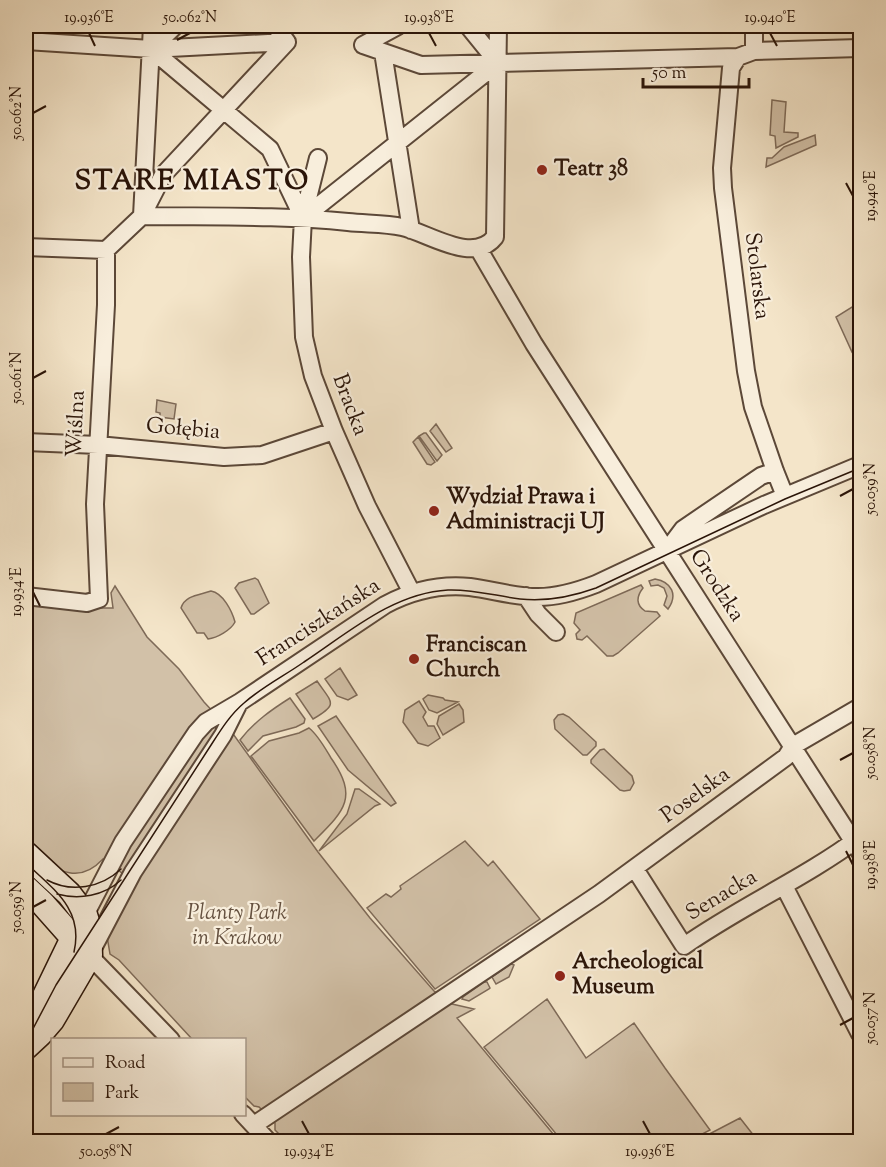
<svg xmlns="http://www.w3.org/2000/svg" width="886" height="1167" font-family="'Sorts Mill Goudy',serif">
	<rect width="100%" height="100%" fill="#f4e5c9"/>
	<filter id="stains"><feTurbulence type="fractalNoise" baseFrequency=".00333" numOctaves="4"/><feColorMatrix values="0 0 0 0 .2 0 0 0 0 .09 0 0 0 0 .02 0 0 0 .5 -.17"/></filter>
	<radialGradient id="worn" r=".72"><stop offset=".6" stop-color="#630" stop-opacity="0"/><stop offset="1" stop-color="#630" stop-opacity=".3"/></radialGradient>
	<path fill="#d2c1a8" stroke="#7e6a58" stroke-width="1.5" d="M 772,100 L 786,102 L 784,132 L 798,133 L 798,137 L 776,148 L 775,136 L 770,135 Z
		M 815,135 L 816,145 L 766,167 L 767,158 L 772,158 L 784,147 Z
		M 860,302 L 860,346 L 852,352 L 836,317 Z
		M 157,400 L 176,404 L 174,419 L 160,417 L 160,413 L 156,412 Z
		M 436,424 L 452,448 L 446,452 L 430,431 Z
		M 424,433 L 426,433 L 442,455 L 437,461 L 419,436 Z
		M 418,437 L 435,462 L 431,465 L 427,464 L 413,442 Z
		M 255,578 L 258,580 L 269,603 L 254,614 L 251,614 L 235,588 L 239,583 Z
		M 655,579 C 672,582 678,595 668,609 L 664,605 L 667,596 L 664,588 L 658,585 L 651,586 L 649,581 Z
		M 641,585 L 643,588 C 636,597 636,605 645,611 L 657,612 L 660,616 L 618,653 L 613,656 L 607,656 L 587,636 L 582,640 L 577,639 L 576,634 L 580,630 L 574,623 L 576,613 Z
		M 115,586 L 147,637 L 179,669 L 204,702 L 231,731 L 318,852 L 370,918 L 434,991 L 452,1004 L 474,1009 L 457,1018 L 559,1141 L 286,1141 L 275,1130 L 275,1123 L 259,1107 L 254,1106 L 245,1097 L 244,1040 L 192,1039 L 119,960 L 110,954 L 107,936 L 134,882 L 103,859 C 75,889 52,865 26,849 L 26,602 L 92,610 L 93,608 L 113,608 L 111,593 Z
		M 211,591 C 223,593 232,611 235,622 C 231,630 217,638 208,639 L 204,633 L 197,633 L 181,608 C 185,595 200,595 211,591 Z
		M 340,668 L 357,695 L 348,700 L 337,696 L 325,679 Z
		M 317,681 C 332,703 339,704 313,719 L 296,694 Z
		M 428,695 L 443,698 L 445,700 L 458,702 L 437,713 L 429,710 L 423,699 Z
		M 290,698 L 305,719 L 304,723 L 296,727 L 263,736 L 248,751 L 240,740 C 254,722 271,710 290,698 Z
		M 419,701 L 426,712 L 423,717 L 428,726 L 434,726 L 440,738 L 428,746 L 418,743 L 403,722 L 405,710 Z
		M 459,704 L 463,710 L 464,722 L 443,735 L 437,724 L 439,716 Z
		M 563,714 L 569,717 L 596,742 L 596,746 L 587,755 L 583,755 L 555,729 L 554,720 L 558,715 Z
		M 336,716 L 396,803 L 391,806 L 348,770 L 318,726 Z
		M 309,728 C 318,735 325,748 331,758 C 359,798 344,811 314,841 L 251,756 L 269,741 L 299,733 Z
		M 604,749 L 632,776 L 634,783 L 630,790 L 624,791 L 620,790 L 591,763 L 591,760 L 600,750 Z
		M 355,789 L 359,789 L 380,804 L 375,806 L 319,851 L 347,814 Z
		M 465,841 L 488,866 L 493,861 L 540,919 L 435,989 L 367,908 L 386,894 L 391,897 L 401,889 L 400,886 Z
		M 511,964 L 514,965 L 509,977 L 496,984 L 492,977 Z
		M 484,982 L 487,982 L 490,988 L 489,989 L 469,1001 L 462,999 L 463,997 Z
		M 547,999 L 586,1058 L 634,1023 L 665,1068 L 710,1130 L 689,1141 L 562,1141 L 484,1047 Z
		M 740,1118 L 758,1141 L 696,1141 Z"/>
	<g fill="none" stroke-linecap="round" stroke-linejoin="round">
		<g stroke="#5c4838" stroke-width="20">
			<path id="street" d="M 152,26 L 142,216 C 211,217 280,215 348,222 C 366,224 385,223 402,227 C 429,233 473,265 495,237 L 498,26
				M 175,26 L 151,49 L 270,149 L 303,218 L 498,63 L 468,26
				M 275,26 L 287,42
				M 754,26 L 754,51
				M 26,41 L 151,49 L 287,42
				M 363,45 L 421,65 L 738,57 L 754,51 L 860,48
				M 363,45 L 398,26
				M 383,52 L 411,230
				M 738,57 L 731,68 L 722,168 L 723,188 L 746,371 L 753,407 L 775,471 L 785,496
				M 318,158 L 303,218 L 301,257 L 304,337 L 313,376 L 334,431 L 367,506 L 412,593
				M 26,247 L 106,250
				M 478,248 L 534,344 L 860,852
				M 106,250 L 142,216 L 163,175 L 287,42
				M 26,442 L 98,445 L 224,457 L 262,455 L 334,431
				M 668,549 L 683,529 L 761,476 L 775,471
				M 26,596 L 87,603 L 99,599 L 95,504 L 106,305 L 106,250
				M 526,596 L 538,614 L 556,632
				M 635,869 L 684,946 C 741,906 805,878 860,837
				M 784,886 L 860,1034
				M 82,921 L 123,842 L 196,733 L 206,722 L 240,702 L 385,605 C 411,591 440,584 470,587 C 493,590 515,597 538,597 C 559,597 578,591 596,584 L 764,505 L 860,465
				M 84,950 L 171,1040
				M 91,952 L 133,872 L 223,735 L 239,703
				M 243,1114 L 269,1142
				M 254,1125 L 599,894 L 786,757 L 793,746 L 860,707"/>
		</g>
		<g stroke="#2a1408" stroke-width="27">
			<path id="secondary" d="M 26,854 L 69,894 L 85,915 L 89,928 L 90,955 L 52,1020 L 40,1034 L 26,1047
				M 26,888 L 42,903 L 73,938 L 26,1035"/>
		</g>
		<use href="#street" stroke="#f8eedc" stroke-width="16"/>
		<use href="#secondary" stroke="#f8eedc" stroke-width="24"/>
		<path stroke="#2a1408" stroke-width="1.5" d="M 26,863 C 53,889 84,909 74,952
			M 47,880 C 71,893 101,888 121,869
			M 57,894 C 79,900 104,896 121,880
			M 26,1042 L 56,985 L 213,742 C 222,728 231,714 244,703 C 262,687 284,676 304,662 C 348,633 393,593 448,590 C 473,589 496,596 520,599 C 547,602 571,597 596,588 L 785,499 L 860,468"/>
	</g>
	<path fill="none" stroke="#2a1408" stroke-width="2" d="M 89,33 L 95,46M 429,33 L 436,46M 770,33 L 777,46M 177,40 L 190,33M 33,113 L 46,106M 846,183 L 853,196M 33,378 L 46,371M 840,496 L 853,489M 33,592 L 40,606M 840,760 L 853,753M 846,851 L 853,865M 33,907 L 46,900M 840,1025 L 853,1018M 302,1121 L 309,1134M 643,1121 L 650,1134M 106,1134 L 119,1127"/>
	<g fill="#8f2418" stroke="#f8eedc" stroke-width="2">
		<circle cx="542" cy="170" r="6"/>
		<circle cx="434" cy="511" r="6"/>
		<circle cx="414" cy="659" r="6"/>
		<circle cx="560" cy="976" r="6"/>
	</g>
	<g text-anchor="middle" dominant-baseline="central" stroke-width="4.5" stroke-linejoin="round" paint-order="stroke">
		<g font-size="22" font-weight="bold" fill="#2a1408" stroke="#f8eedc" text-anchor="start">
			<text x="554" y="170">Teatr 38</text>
			<text x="446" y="498">Wydział Prawa i<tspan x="446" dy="25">Administracji UJ</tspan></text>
			<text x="426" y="646">Franciscan<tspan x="426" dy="25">Church</tspan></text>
			<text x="572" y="963">Archeological<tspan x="572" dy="25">Museum</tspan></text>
		</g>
		<g font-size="22" fill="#2a1408" stroke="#f8eedc">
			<text transform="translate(756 276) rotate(83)">Stolarska</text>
			<text transform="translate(349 405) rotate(69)">Bracka</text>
			<text transform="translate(77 424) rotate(-87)">Wiślna</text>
			<text transform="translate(183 430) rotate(5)">Gołębia</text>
			<text transform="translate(716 586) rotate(57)">Grodzka</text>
			<text transform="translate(319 623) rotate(-33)">Franciszkańska</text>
			<text transform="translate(696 796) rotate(-36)">Poselska</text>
			<text transform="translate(722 896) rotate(-31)">Senacka</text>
		</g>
		<g font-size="22" font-style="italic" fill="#655140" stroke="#f8eedc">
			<text x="237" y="914">Planty Park<tspan x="237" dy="25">in Krakow</tspan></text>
		</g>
		<g font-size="28" font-weight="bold" letter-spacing="1.5" fill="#2a1408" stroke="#f8eedc">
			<text x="192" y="182">STARE MIASTO</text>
		</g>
	</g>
	<rect width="886" height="1167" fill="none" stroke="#f4e5c9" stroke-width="66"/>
	<rect x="51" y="1038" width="195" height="78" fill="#f8eedc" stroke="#a69787" stroke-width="1.5"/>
	<rect x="63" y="1058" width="30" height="9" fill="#f8eedc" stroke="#a69787" stroke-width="1.5"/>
	<text x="105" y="1068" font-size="18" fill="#2a1408">Road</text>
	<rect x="63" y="1083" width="30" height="18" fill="#d2c1a8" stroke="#a69787" stroke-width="1.5"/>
	<text x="105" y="1098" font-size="18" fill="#2a1408">Park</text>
	<path d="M643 78v9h106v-9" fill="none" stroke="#2a1408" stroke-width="3"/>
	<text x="652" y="78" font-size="18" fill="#2a1408" stroke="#f8eedc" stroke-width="4.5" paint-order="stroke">50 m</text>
	<rect x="33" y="33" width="820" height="1101" fill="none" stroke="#2a1408" stroke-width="2"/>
	<g font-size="15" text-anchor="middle" fill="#2a1408">
		<text x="89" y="22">19.936°E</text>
		<text x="190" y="22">50.062°N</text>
		<text x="429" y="22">19.938°E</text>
		<text x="770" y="22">19.940°E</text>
		<text transform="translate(16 113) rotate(-90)" y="5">50.062°N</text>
		<text transform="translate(870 196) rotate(-90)" y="5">19.940°E</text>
		<text transform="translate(16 378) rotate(-90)" y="5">50.061°N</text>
		<text transform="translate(870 489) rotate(-90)" y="5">50.059°N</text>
		<text transform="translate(16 592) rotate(-90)" y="5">19.934°E</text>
		<text transform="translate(870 753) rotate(-90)" y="5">50.058°N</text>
		<text transform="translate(870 865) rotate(-90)" y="5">19.938°E</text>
		<text transform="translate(16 907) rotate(-90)" y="5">50.059°N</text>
		<text transform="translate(870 1018) rotate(-90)" y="5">50.057°N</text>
		<text x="106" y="1156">50.058°N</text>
		<text x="309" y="1156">19.934°E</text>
		<text x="650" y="1156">19.936°E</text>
	</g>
	<rect width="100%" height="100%" filter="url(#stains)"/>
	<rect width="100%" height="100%" fill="url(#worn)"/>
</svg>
